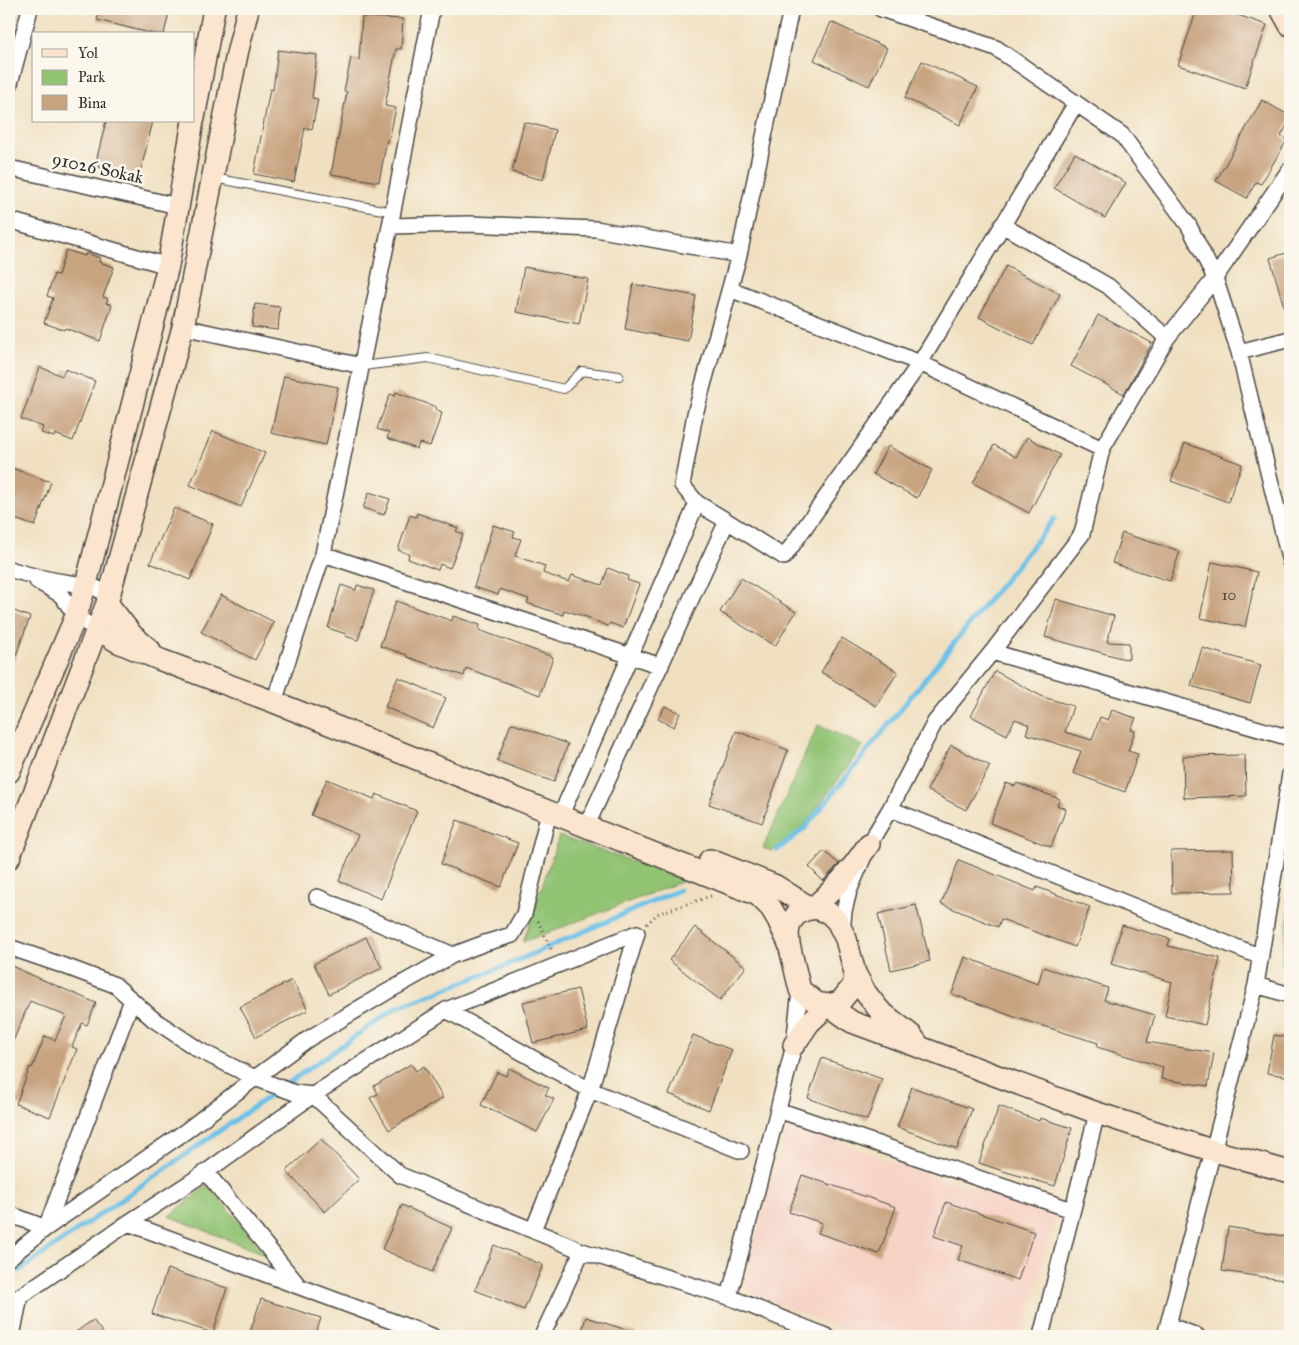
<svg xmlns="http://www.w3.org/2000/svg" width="1299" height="1345" font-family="'IM FELL Great Primer',serif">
	<rect width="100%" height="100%" fill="#fbf7ec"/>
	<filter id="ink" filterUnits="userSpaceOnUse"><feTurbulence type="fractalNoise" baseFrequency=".02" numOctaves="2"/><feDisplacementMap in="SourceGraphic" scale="10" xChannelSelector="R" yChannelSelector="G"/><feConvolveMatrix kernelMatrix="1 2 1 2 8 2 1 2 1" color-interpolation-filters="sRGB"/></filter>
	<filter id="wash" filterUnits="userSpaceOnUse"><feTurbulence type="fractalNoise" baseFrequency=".0096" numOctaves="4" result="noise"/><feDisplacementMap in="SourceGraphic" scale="20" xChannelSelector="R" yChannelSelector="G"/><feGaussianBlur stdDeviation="1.12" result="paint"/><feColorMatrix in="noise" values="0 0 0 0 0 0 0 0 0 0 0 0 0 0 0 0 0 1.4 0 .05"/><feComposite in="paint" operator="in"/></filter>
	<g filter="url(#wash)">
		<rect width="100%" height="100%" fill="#f0e0c1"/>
		<path fill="#f6d2c5" d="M 788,1123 L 922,1173 L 1056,1214 L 1023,1336 L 858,1336 L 748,1291 L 744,1277 Z"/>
		<path fill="#91c373" stroke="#5e774f" d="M 818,725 L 863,746 L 803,827 L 772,851 L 763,848 Z
			M 559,836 L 686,880 L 523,942 Z
			M 1290,904 L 1290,967 L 1281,964 Z
			M 208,1185 L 266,1255 L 169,1216 Z"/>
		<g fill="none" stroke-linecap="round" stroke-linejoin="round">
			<path stroke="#6bc1e8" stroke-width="5" d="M 777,850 L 805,828 L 1054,519
				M 285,1085 L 396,1008 L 505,966 L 679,890
				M 9,1278 L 278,1090"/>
		</g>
		<g id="blocks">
			<path fill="#c7a380" d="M 100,9 L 170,9 L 164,34 L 154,34 L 97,20 Z
				M 1197,9 L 1220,9 L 1267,25 L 1245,88 L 1178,65 Z
				M 362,17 L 403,19 L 401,49 L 396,49 L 385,106 L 396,108 L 389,140 L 387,140 L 379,182 L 331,174 L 347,92 L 344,91 L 351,58 L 359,60 Z
				M 831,22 L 887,48 L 869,86 L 814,60 Z
				M 278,50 L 317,55 L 312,98 L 318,99 L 312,129 L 305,128 L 294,182 L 254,174 L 270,89 L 273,90 Z
				M 922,61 L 978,87 L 960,125 L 905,98 Z
				M 1262,100 L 1290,116 L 1290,120 L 1281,136 L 1287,140 L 1261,184 L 1256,182 L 1247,198 L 1216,181 Z
				M 106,121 L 153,121 L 139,177 L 95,166 Z
				M 524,122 L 555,130 L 543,180 L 512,172 Z
				M 1075,153 L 1126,183 L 1105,218 L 1054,188 Z
				M 66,250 L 85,256 L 86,253 L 100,258 L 99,262 L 114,267 L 103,297 L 108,299 L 106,303 L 112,305 L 100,341 L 65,328 L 64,330 L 44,323 L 53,298 L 47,296 L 54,274 L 58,275 Z
				M 1290,252 L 1290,313 L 1286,314 L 1270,258 Z
				M 1006,266 L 1060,294 L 1033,345 L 979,317 Z
				M 524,267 L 588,279 L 579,324 L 516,312 Z
				M 633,284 L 696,296 L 688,341 L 625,329 Z
				M 255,304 L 280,307 L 278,330 L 252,327 Z
				M 1098,315 L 1152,343 L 1124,394 L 1071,366 Z
				M 40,367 L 62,376 L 65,369 L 95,381 L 73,441 L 55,434 L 54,437 L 41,433 L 43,427 L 21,419 Z
				M 284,376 L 338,387 L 326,445 L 271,433 Z
				M 396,392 L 436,407 L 435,410 L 442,413 L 430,446 L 419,443 L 417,449 L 387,438 L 389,433 L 377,429 L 390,394 L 395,396 Z
				M 213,431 L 265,453 L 241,507 L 190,485 Z
				M 1027,437 L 1060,455 L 1029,513 L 973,483 L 994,445 L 1016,457 Z
				M 1185,443 L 1242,464 L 1228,502 L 1171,481 Z
				M 888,446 L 932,470 L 917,498 L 873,474 Z
				M 9,467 L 51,482 L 35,526 L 9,517 Z
				M 369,492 L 390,499 L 384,515 L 363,508 Z
				M 174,508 L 213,524 L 190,580 L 150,563 Z
				M 417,513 L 458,528 L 456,531 L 463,534 L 450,568 L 440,564 L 438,570 L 408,559 L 409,554 L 398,550 L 410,515 L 416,517 Z
				M 493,525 L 515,532 L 513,537 L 521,539 L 515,556 L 545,566 L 543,573 L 569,582 L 572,575 L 602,585 L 608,568 L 628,576 L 627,580 L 639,584 L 623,628 L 610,623 L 608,626 L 590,619 L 590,618 L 564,610 L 563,615 L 527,603 L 529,599 L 500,589 L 498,595 L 474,587 Z
				M 1122,533 L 1180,551 L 1170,581 L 1112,563 Z
				M 1212,562 L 1257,572 L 1245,627 L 1200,618 Z
				M 741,578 L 796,612 L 775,646 L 720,612 Z
				M 341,585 L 356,590 L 357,585 L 374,590 L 358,640 L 345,636 L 346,634 L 328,628 Z
				M 221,595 L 274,622 L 255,660 L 201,632 Z
				M 1056,599 L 1114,616 L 1107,642 L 1129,643 L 1129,659 L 1121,658 L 1045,637 Z
				M 396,601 L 452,621 L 453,616 L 480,625 L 479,630 L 553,657 L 540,695 L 466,668 L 464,676 L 407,657 L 407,655 L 380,646 Z
				M 9,609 L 30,617 L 10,672 L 9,672 Z
				M 842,638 L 898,672 L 876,706 L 821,672 Z
				M 1202,648 L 1261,665 L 1250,703 L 1191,686 Z
				M 995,671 L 1043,697 L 1073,706 L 1065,732 L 1092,740 L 1100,717 L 1108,720 L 1112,710 L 1136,718 L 1131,730 L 1135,731 L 1128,751 L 1138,754 L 1125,792 L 1073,773 L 1081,751 L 1026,734 L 1029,725 L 1015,719 L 1007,735 L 971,716 Z
				M 398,677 L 446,698 L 433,728 L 385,707 Z
				M 665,706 L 680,713 L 674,727 L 658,719 Z
				M 511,723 L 568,744 L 554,782 L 497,761 Z
				M 736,731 L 788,750 L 762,823 L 709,804 Z
				M 951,745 L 990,766 L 966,810 L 927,790 Z
				M 1245,755 L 1246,796 L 1184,798 L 1183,756 Z
				M 327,779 L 374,799 L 376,794 L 417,811 L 381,899 L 339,881 L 358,835 L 311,815 Z
				M 1006,783 L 1015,786 L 1017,783 L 1060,799 L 1057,805 L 1066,809 L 1051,847 L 990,823 Z
				M 457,820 L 518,843 L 501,887 L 441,864 Z
				M 1233,850 L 1234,892 L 1172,893 L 1171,851 Z
				M 824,851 L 839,864 L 823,881 L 809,867 Z
				M 959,860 L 1035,891 L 1037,887 L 1090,907 L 1075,947 L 1001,919 L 998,927 L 941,904 Z
				M 916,905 L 930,961 L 891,970 L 878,914 Z
				M 1122,925 L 1170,939 L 1168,946 L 1220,958 L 1205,1025 L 1165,1016 L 1172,982 L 1111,964 Z
				M 695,927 L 746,967 L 720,1000 L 669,960 Z
				M 366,937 L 382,968 L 329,994 L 314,964 Z
				M 965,957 L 1038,984 L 1043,967 L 1108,988 L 1104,1000 L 1155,1015 L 1147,1042 L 1214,1053 L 1208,1086 L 1161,1079 L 1163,1067 L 1097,1047 L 1098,1043 L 1017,1018 L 952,994 Z
				M 9,965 L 96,1003 L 87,1025 L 82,1023 L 72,1047 L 77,1049 L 50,1117 L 16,1104 L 30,1067 L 32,1068 L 45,1036 L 55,1040 L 66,1016 L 30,1001 L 9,1051 Z
				M 292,980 L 308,1010 L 256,1037 L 240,1007 Z
				M 578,989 L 588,1030 L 533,1043 L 523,1002 Z
				M 693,1035 L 732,1050 L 709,1110 L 669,1094 Z
				M 1274,1035 L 1290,1038 L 1290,1077 L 1267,1073 Z
				M 822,1058 L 882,1079 L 867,1120 L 808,1098 Z
				M 411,1064 L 416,1071 L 424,1066 L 443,1098 L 389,1130 L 370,1098 L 378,1094 L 374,1086 Z
				M 509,1068 L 549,1088 L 545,1095 L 554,1099 L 537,1132 L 481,1105 L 497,1072 L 506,1076 Z
				M 912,1087 L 972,1109 L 957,1149 L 897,1127 Z
				M 999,1106 L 1039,1121 L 1040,1118 L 1072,1128 L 1055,1186 L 1003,1171 L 979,1163 Z
				M 321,1139 L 359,1179 L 325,1212 L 286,1171 Z
				M 802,1175 L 896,1207 L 879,1254 L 818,1233 L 822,1223 L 789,1212 Z
				M 946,1202 L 1034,1232 L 1018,1280 L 958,1260 L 963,1246 L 934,1236 Z
				M 402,1205 L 452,1228 L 432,1272 L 382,1249 Z
				M 1228,1227 L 1290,1237 L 1290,1281 L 1222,1271 Z
				M 494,1245 L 543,1265 L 524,1310 L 475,1290 Z
				M 167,1269 L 227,1288 L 213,1333 L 152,1314 Z
				M 261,1299 L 321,1318 L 315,1336 L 249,1336 Z
				M 586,1317 L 636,1333 L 636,1336 L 580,1336 Z
				M 93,1320 L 105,1336 L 70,1336 Z"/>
		</g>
	</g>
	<g filter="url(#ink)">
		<use href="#blocks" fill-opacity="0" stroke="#494642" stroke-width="1"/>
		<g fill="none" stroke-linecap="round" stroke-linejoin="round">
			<g stroke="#494642" stroke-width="10">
				<path id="lane" d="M 214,178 L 393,212
					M 362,366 L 428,358 L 564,389 L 582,371 L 619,376"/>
			</g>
			<g stroke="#494642" stroke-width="18">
				<path id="street" d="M 881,9 L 996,48 L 1122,135 L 1189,226 L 1215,278 L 1239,352
					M 9,87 L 30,9
					M 1076,103 L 920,363 L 1102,449
					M 9,168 L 178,206
					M 9,220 L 168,266
					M 1002,225 L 1108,286 L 1167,338
					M 390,226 L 468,224 L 596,229 L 739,255
					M 183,327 L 362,366
					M 1290,339 L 1239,352 L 1290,562
					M 727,521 L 784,557 L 920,363 L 730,289
					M 323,554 L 661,666
					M 9,569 C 28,575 49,580 70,583 C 84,585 89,583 103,592 L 107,603
					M 37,581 L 61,595 L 76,616 L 81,620 L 97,629
					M 992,652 L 1290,738
					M 274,702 L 323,554 L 390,226 L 432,9
					M 890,809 L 1261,957
					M 560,817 L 697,503
					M 586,827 L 727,521 L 697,503 L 682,485 L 695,414 L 739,255 L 791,9
					M 317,897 L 453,955
					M 842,932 L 844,911 L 849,891 L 869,844 L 890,809 L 935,722 L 992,652 L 1082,534 L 1102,449 L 1167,338 L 1215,278 L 1288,172 L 1290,170
					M 9,947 L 70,968 L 115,985 L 153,1019 L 199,1050 L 255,1078 L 295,1093 L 313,1095 L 400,1175 L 582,1251
					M 1256,985 L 1290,995
					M 446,1010 L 590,1090 L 637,933
					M 778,1110 L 1072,1210
					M 206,1172 L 298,1285
					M 9,1214 L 46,1228 L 132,1000
					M 128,1223 L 432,1336
					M 533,1230 L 590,1090 L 741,1151
					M 9,1258 L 46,1228 L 186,1131 L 255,1078 L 308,1039 L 385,993 L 453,955 L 485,943 L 512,935 L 524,914 L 549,812
					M 729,1297 L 778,1110 L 794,1045 L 800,990
					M 9,1304 L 128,1223 L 206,1172 L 313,1095 L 446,1010 L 637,933
					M 1168,1325 L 1197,1336
					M 12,1336 L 20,1296
					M 542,1336 L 582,1251 L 729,1297 L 826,1336
					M 1041,1336 L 1097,1113
					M 1165,1336 L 1256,985 L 1290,774"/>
			</g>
			<g stroke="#494642" stroke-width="24">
				<path id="secondary" d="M 1281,9 L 1290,25
					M 194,118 L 214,9
					M 107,603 L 132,635 L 150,650
					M 97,629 L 118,642 L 161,660 L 274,702 L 758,895 L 771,908 L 778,920 L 789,944
					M 9,772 L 76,616 L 86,584 L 168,266 L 193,121
					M 9,858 L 107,603 L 183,327 L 237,54 L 248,9
					M 710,860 L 776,886 L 812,909 C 834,890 853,868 869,844
					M 855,973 L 853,986 L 840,1002 L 828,1005 L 817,1003 L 800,990 L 789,944 L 788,933 L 790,923 L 796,915 L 805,910 L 816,908 L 829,913 L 837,921 L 846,939 L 855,973 L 865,992 L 880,1011 L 911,1035 L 917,1043
					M 794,1045 L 809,1023 L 828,1005 L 852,1022 L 1097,1113 L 1214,1151 L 1290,1172"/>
			</g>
			<path stroke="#494642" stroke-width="3" stroke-dasharray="1 4" stroke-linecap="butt" d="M 538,921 L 552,951
				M 647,924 L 657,914 L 711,896"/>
			<use href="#lane" stroke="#fff" stroke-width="8"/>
			<use href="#street" stroke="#fff" stroke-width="15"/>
			<use href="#secondary" stroke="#fce5cf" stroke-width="21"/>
		</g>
	</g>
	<g text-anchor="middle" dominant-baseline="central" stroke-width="5" stroke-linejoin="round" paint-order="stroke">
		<g font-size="15" fill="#524940">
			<text x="1229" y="595">10</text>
		</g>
		<g font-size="18" fill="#2b2b2b" stroke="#fbf7ec">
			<text transform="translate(98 168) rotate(12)">91026 Sokak</text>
		</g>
	</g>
	<rect width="1299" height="1345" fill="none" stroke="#fbf7ec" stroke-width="30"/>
	<rect x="32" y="32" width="162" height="90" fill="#fbf7ec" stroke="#a8a59f"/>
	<rect x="42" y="49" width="25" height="8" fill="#fce5cf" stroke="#a8a59f"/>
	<text x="78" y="58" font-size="15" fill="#2b2b2b">Yol</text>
	<rect x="42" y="70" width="25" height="15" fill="#91c373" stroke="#a8a59f"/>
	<text x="78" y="82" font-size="15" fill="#2b2b2b">Park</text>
	<rect x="42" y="95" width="25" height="15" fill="#c7a380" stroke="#a8a59f"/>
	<text x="78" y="108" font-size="15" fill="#2b2b2b">Bina</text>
</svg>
